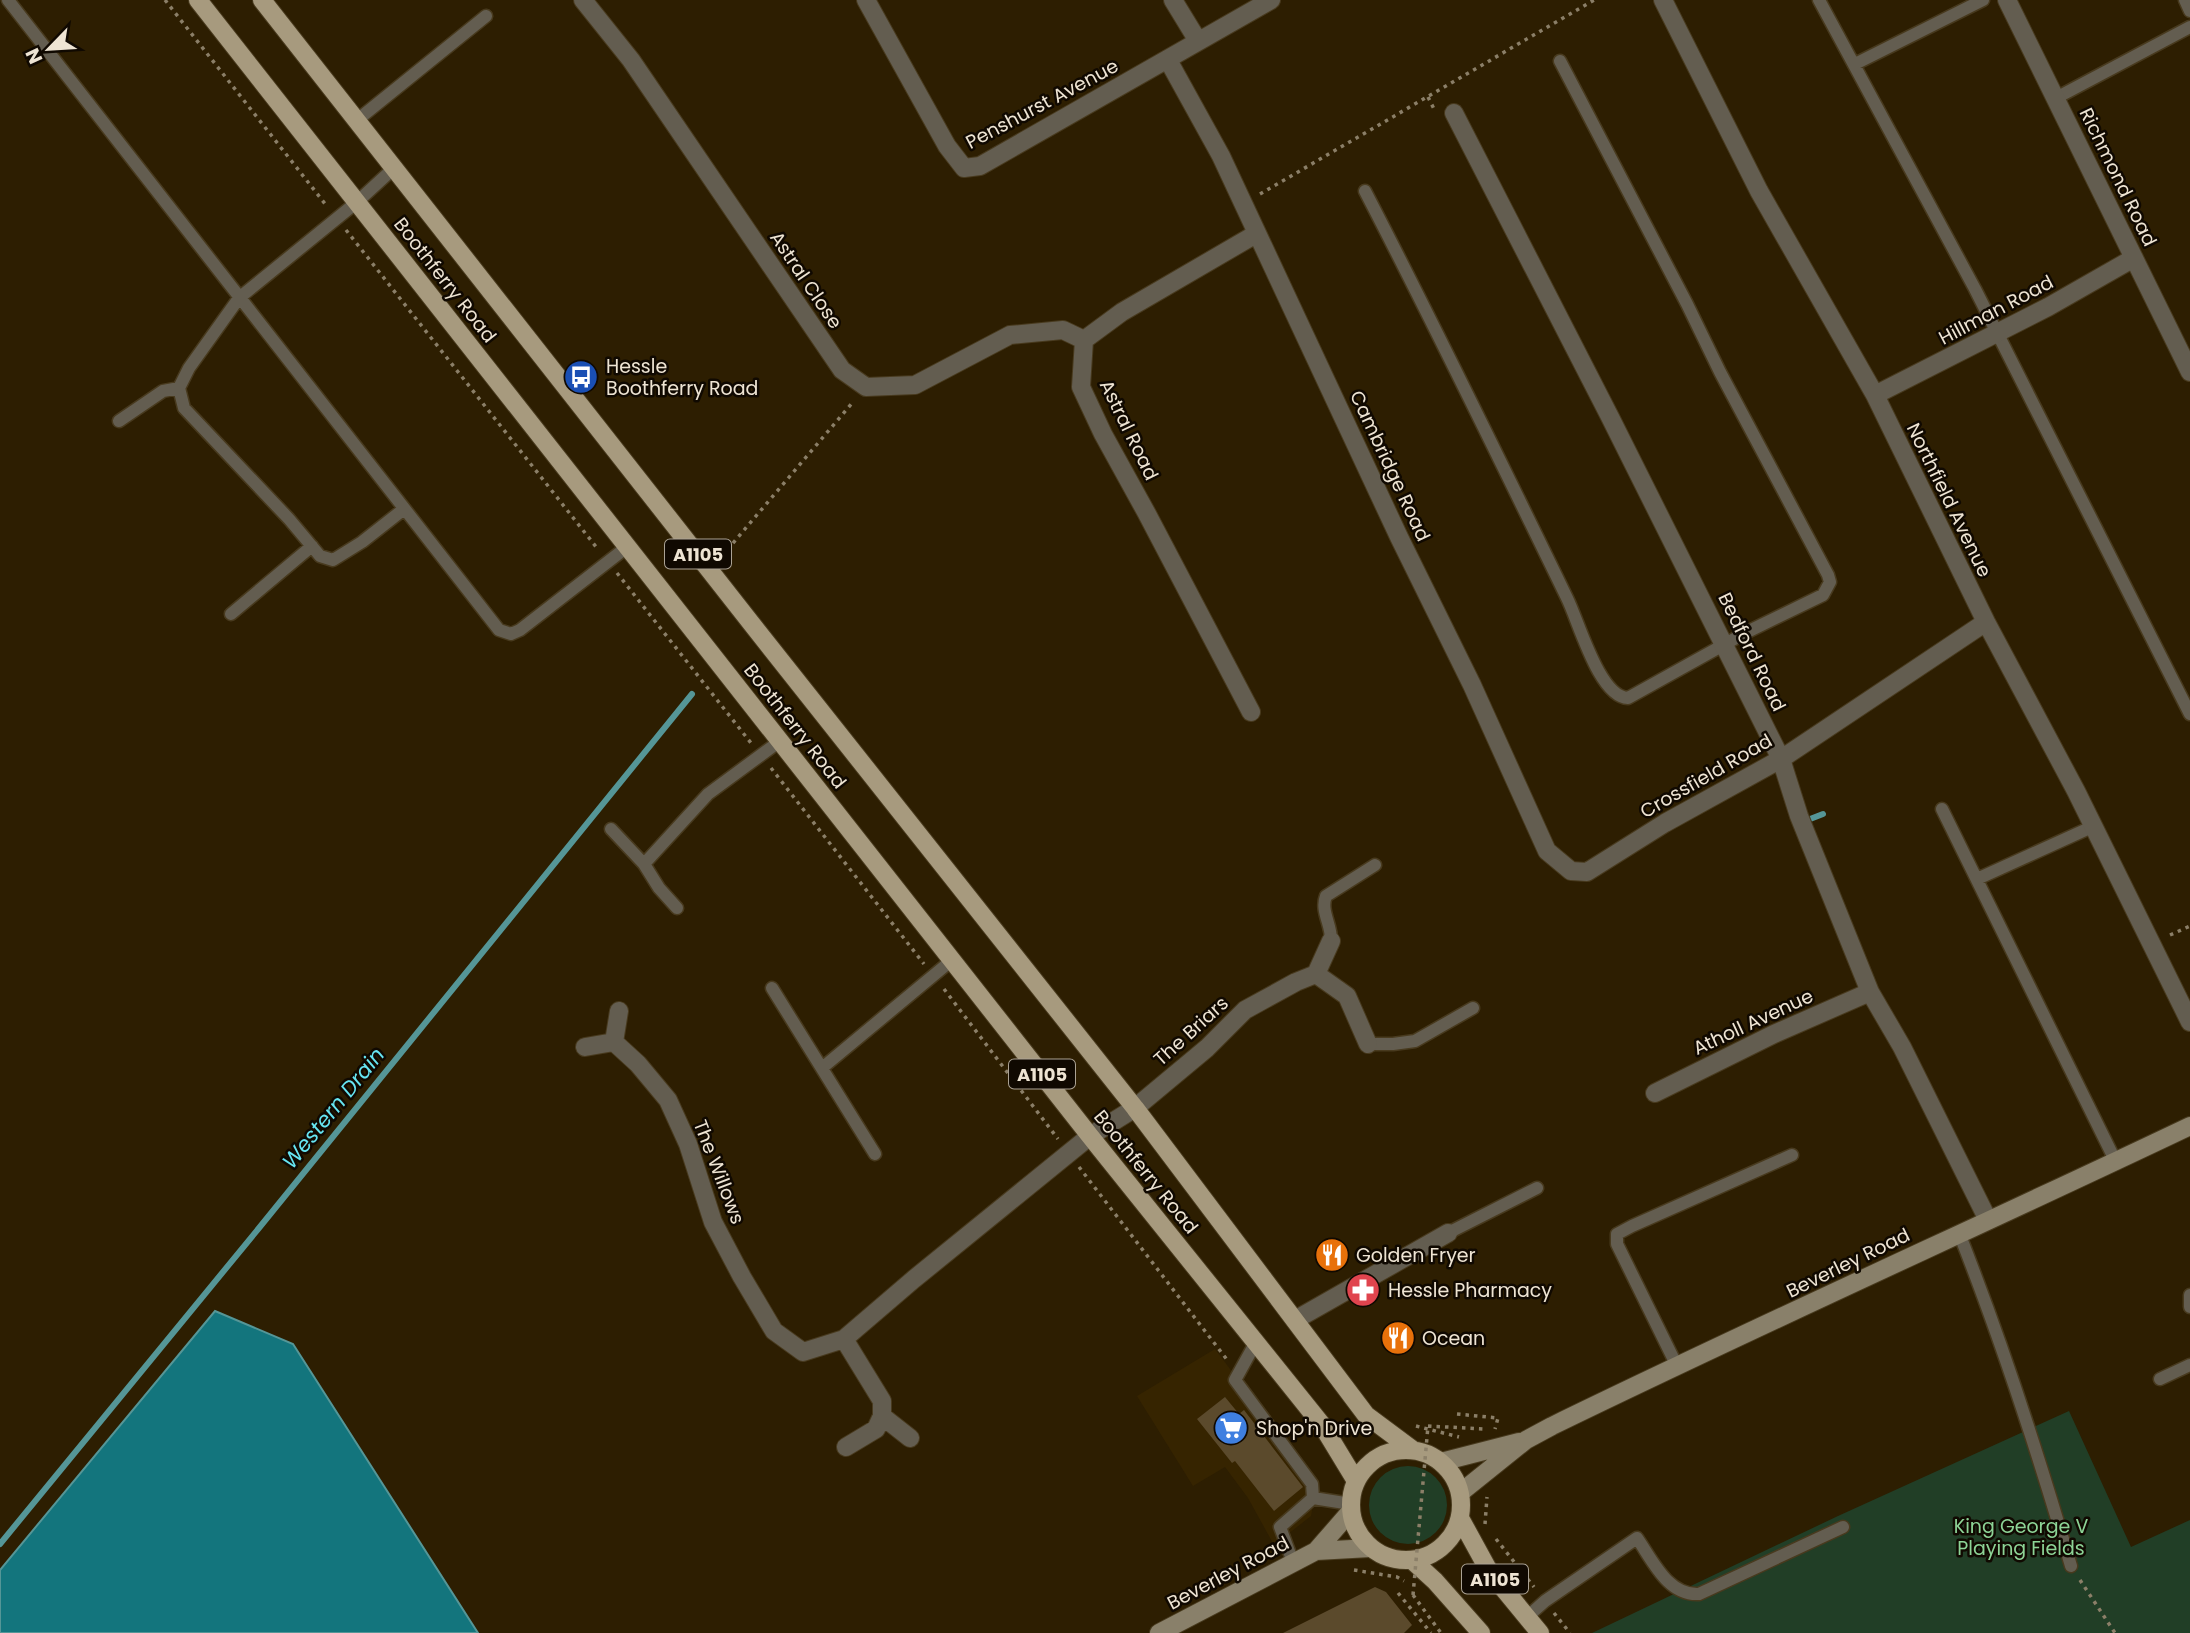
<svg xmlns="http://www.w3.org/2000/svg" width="2190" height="1633" font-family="Poppins,sans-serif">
	<rect width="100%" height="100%" fill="#2d1e01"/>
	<path fill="#362400" d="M 1215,1349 L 1278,1433 L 1316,1489 L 1311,1516 L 1274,1545 L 1248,1498 L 1225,1467 L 1193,1486 L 1137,1396 Z"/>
	<path fill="#213e26" d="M 2069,1411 L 2131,1547 L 2190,1520 L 2190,1633 L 1592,1633 L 1838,1516 Z
		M1369 1505a39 39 0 1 1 78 0a39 39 0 1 1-78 0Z"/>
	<path fill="#13757d" stroke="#559697" stroke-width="2" d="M 215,1311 L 293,1344 L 478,1633 L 0,1633 L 0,1570 Z"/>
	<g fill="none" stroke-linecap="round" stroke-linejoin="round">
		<path stroke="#559697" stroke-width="6" d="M 1805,821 L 1823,814
			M 0,1544 L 259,1228 L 692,694"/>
	</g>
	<path fill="#5b4a2c" d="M 1225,1397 L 1239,1414 L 1244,1410 L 1303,1487 L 1274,1511 L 1235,1461 L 1232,1463 L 1197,1419 Z
		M 1375,1587 L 1386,1592 L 1412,1625 L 1404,1633 L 1283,1633 Z"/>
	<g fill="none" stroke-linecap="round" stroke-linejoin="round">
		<g stroke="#483a1e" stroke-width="15">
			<path id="lane" d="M 8,0 L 499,630 L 511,634 L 520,630 L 627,547
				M 1819,0 L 1975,289 L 2190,714
				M 2185,0 L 2190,11
				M 1855,64 L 1983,0
				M 2056,98 L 2190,27
				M 356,121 L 486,16
				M 394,168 L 357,202 L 239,298 L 189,368 L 179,388 L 184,408 L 289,519 L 320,556 L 333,560 L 362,542 L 404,509
				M 1365,191 C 1435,326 1501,462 1567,598 C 1579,622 1599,697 1628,698 L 1745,633 L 1823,595 L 1830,582 L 1828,575 L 1720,372 L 1687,304 L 1560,61
				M 119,421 L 163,391 L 179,388
				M 231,614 L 312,546
				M 1942,809 L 2116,1162
				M 611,829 L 644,864 L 659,888 L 677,908
				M 644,864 L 708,794 L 780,741
				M 1977,879 L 2094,826
				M 1331,941 C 1332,925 1320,911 1326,896 L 1375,865
				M 772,988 L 875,1154
				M 1368,1044 L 1393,1044 L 1415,1041 L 1473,1008
				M 822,1068 L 952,960
				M 1448,1233 L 1537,1188
				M 1959,1233 C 2002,1342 2038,1453 2071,1566
				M 2190,1295 L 2190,1307
				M 1256,1342 L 1235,1380 L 1312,1484 L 1313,1498 L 1351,1504
				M 1677,1366 L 1617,1244 L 1617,1234 L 1632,1226 L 1792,1155
				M 2160,1379 L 2190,1365
				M 1293,1562 L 1280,1527 L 1313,1498
				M 1527,1617 L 1545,1601 L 1637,1538 C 1653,1561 1668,1596 1699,1594 L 1843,1527"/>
		</g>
		<g stroke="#483a1e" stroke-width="20">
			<path id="street" d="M 583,0 L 631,60 L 842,370 L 866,387 L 915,385 L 1010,335 L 1063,330 L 1084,340
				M 866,0 L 947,146 L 964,168 L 980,166 L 1271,0
				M 1173,0 L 1198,41
				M 1663,0 L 1759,191 L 1875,395 L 1986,622 L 2076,791 L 2190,1022
				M 2007,0 L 2190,372
				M 1168,60 L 1221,156 L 1399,537 L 1472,685 L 1547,851 L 1571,871 L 1587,872 L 1665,823 L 1781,759 L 1986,622
				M 1454,113 L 1610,417 L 1781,759 L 1799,816 L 1870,992 L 1902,1047 L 1988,1220
				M 1084,340 L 1081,387 L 1103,434 L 1146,512 L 1251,712
				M 1084,340 L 1122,312 L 1256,234
				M 1875,395 L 2048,307 L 2134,258
				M 1316,974 L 1331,941
				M 614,1042 L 638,1064 L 668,1100 L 688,1144 L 713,1222 L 742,1277 L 774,1331 L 803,1352 L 844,1339 L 914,1279 L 1090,1136 L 1135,1108 L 1207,1048 L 1245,1010 L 1296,982 L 1316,974 L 1347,996 L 1368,1044
				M 585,1047 L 614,1042 L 619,1011
				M 1655,1093 L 1774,1034 L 1870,992
				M 1295,1320 L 1448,1233
				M 844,1339 L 882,1401 L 882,1416 L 876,1429 L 846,1447
				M 882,1416 L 910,1438"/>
		</g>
		<g stroke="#483a1e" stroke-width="20">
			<path id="secondary" d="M 1441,1462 L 1519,1442
				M 1460,1493 L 1526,1440 L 1552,1426 C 1763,1323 1978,1227 2190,1126
				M 1316,1551 L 1370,1548
				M 1159,1633 L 1316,1551 L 1350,1512"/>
		</g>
		<g stroke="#483a1e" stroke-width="20">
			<path id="primary" d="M 198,0 L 1090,1136 L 1322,1425 L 1356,1481
				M 262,0 L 751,623 L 1135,1108 L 1366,1415 L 1413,1450
				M1351 1505a55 55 0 1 1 110 0a55 55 0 1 1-110 0Z
				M 1460,1518 L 1489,1571 L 1540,1633
				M 1413,1561 L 1435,1581 L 1481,1633"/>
		</g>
		<path stroke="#8b7f68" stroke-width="3.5" stroke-dasharray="3.5 5" stroke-linecap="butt" d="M 165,0 L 326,205
			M 1428,97 L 1435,111
			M 1260,194 L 1594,0
			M 346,230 L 597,548
			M 722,556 L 853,402
			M 617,573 L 751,743
			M 771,768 L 924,964
			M 2170,935 L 2190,926
			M 944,989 L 1058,1139
			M 1079,1167 L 1228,1361
			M 1457,1414 L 1498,1418 L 1495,1429
			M 1416,1426 L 1459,1437
			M 1428,1426 L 1484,1429
			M 1485,1524 L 1487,1497
			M 1496,1539 L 1534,1587
			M 1354,1570 L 1397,1577 L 1404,1581
			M 2080,1580 L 2115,1633
			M 1398,1593 L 1431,1633
			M 1413,1595 L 1441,1633
			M 1554,1613 L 1570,1633"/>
		<use href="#lane" stroke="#635d50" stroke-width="12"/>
		<use href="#street" stroke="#635d50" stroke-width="18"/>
		<use href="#secondary" stroke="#89806a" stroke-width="18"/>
		<use href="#primary" stroke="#a79a7e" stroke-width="18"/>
		<path stroke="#8b7f68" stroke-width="3.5" stroke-dasharray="3.5 5" stroke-linecap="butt" d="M 1413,1595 L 1428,1426"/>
	</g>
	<defs>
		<g id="bus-disc" transform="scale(1.75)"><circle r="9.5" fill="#1a4fb4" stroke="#100901"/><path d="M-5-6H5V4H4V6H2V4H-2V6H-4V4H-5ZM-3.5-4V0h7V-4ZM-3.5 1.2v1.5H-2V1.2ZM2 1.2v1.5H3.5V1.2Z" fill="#fff"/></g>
		<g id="restaurant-disc" transform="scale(1.75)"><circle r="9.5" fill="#e8710a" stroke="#100901"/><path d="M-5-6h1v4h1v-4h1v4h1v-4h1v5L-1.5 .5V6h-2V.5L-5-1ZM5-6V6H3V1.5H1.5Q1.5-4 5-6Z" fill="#fff"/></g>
		<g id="pharmacy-disc" transform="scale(1.75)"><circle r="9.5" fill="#e0444e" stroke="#100901"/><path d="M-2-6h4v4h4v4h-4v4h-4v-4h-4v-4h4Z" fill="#fff"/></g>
		<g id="supermarket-disc" transform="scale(1.75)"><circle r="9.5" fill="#3f7fe0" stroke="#100901"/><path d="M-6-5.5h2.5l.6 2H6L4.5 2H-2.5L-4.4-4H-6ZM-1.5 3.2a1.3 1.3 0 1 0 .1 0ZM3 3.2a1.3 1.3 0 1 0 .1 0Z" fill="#fff"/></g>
	</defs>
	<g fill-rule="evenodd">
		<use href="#bus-disc" x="581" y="377"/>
		<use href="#restaurant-disc" x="1332" y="1255"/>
		<use href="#pharmacy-disc" x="1363" y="1290"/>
		<use href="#restaurant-disc" x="1398" y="1338"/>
		<use href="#supermarket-disc" x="1231" y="1428"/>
	</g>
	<g text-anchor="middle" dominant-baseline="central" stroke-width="5" stroke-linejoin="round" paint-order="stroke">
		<g fill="#100901" stroke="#aba294" stroke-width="2">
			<rect x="665" y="539.5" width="66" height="29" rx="5"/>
			<rect x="1009" y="1059.5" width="66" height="29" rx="5"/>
			<rect x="1462" y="1564.5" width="66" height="29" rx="5"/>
		</g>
		<g font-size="18" font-weight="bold" fill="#eee4d3">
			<text x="698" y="554">A1105</text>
			<text x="1042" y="1074">A1105</text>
			<text x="1495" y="1579">A1105</text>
		</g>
		<g font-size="19" fill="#eee4d3" stroke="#100901">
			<text transform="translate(1042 104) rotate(-28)">Penshurst Avenue</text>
			<text transform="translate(2118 177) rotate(64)">Richmond Road</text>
			<text transform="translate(445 280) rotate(52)">Boothferry Road</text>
			<text transform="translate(806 280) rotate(56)">Astral Close</text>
			<text transform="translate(1996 310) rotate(-28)">Hillman Road</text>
			<text transform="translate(1129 430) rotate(64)">Astral Road</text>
			<text transform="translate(1390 466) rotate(65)">Cambridge Road</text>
			<text transform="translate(1949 500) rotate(64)">Northfield Avenue</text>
			<text transform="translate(1752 652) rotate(64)">Bedford Road</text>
			<text transform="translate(795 726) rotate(52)">Boothferry Road</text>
			<text transform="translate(1706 776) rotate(-30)">Crossfield Road</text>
			<text transform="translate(1753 1022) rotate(-25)">Atholl Avenue</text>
			<text transform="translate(1191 1031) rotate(-42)">The Briars</text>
			<text transform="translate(719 1172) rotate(69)">The Willows</text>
			<text transform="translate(1146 1172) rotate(51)">Boothferry Road</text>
			<text transform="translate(1848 1263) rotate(-26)">Beverley Road</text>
			<text transform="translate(1228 1573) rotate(-28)">Beverley Road</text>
		</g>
		<g font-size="19" fill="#eee4d3" stroke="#100901" text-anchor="start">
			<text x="606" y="366">Hessle<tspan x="606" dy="22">Boothferry Road</tspan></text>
			<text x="1356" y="1255">Golden Fryer</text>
			<text x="1388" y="1290">Hessle Pharmacy</text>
			<text x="1422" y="1338">Ocean</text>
			<text x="1256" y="1428">Shop'n Drive</text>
		</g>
		<g font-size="19" fill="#8dd496" stroke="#100901">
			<text x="2021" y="1526">King George V<tspan x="2021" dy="22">Playing Fields</tspan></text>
		</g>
		<g font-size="21" font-style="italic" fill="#67e6f3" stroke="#100901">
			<text transform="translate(333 1108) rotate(-51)">Western Drain</text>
		</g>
	</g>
	<g transform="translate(49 49) rotate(245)" stroke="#100901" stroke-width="5" paint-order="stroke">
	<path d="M0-5L12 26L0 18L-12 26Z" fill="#eee4d3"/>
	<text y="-10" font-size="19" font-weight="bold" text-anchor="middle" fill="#eee4d3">N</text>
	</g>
</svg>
